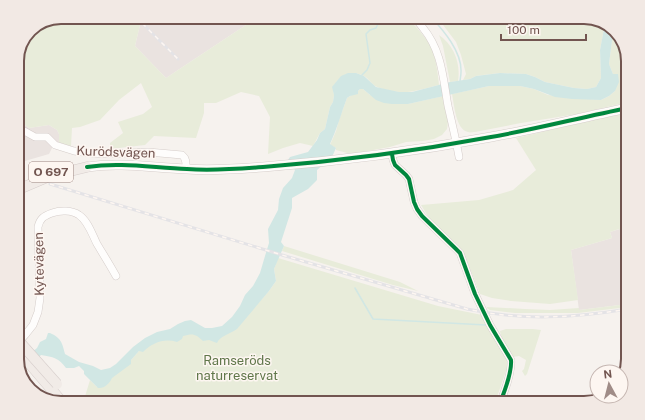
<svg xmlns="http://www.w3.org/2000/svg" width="645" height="420" font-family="'Public Sans',sans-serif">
	<rect width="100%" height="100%" fill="#f6f2ee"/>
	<path fill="#eae3e0" d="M 132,17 L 258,17 L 166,78 L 135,46 L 140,25 Z
		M 17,119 L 29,128 L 49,125 L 57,130 L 59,134 L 59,143 L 52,148 L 49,154 L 18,163 L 17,163 Z
		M 620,229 L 622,234 L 628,233 L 628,304 L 579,310 L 571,250 L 612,238 L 610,232 Z"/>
	<path fill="#e8ecda" d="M 61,17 L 132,17 L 140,25 L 135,46 L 166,78 L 258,17 L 404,17 C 416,25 427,38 433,51 C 436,59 438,76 439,85 C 426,88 413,93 399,92 C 394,92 380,89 375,86 C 371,83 368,78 364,76 C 350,69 340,75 333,87 L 334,95 L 333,102 L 330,107 L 325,129 L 320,133 L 313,146 L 300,143 L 283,148 L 268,154 L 270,117 L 259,96 L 241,92 L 216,103 L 204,103 L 204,113 L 196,138 L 154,136 L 145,145 L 110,149 L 110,143 L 123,133 L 118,122 L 143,114 L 152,107 L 141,83 L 119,100 L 100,120 L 80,127 L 72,128 L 71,146 L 59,143 L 59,134 L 57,130 L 49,125 L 29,128 L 17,119 L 17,59 L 30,30 Z
		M 437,17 L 584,17 L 605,23 L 600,50 L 601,78 L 596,87 L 587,89 L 574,88 L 545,82 L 535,77 L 526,74 L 500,73 L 483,75 L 476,76 L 470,79 L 463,80 L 466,74 L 461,55 L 456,42 Z
		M 613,33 L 628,59 L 628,102 L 577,114 L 521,123 L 475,132 C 473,132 470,133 468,132 C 456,130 454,104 452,94 L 489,86 L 520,86 L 534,89 L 548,95 L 601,100 L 609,96 L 615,91 L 613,74 L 609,64 Z
		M 439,35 C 454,45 461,64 458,81 L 450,82 L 443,46 Z
		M 360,89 L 363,89 L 370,95 L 408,104 L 443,96 L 448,122 L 447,129 L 442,135 L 434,139 L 423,141 L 406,142 L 390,147 L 351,154 L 336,150 L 336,148 L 330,145 L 336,131 L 339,120 L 347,98 L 358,91 Z
		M 628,114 L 628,233 L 622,234 L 619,229 L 610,232 L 612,238 L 571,250 L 578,300 L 550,304 L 511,301 L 492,298 L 480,294 L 467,261 L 461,250 L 429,218 L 421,205 L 479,200 L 513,190 L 536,170 L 516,138 L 611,116 Z
		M 284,246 L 400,282 L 418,291 L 393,285 L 282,251 Z
		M 278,258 L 438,306 L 482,315 L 509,362 L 495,403 L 83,403 L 90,380 L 97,387 L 131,360 L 139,351 L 154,343 L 186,332 L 210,336 L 260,301 L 269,291 L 276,281 L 274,269 Z
		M 628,304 L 628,307 L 578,313 L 515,313 L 490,310 L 487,308 L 487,307 L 525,309 L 550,310 L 579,308 L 579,310 Z
		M 506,329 L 533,329 L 541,330 L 527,374 L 525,376 L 522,371 L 524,369 L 526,360 L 519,356 L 513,357 L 501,336 L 500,331 Z"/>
	<path fill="#d1e7e4" d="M 605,23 L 608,24 L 613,33 L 609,64 L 613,74 L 618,74 L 619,82 L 615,91 L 609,96 L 601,100 L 572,99 L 555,97 L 534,89 L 520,86 L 489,86 L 408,104 L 392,104 L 384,103 L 376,100 L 363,89 L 360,89 L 358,91 L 358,94 L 350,96 L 347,98 C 341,114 337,129 330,144 L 336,148 L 332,157 L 317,170 L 317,180 L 308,189 L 292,198 L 292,208 L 281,242 L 284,246 L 274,269 L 276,281 L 269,291 L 237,329 C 230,334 220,336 217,343 L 209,340 L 203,341 C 196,334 193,333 183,336 L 182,339 L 177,342 C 164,338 152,343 143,352 L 139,351 L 131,360 L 131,364 L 112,378 C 110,383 104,389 98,388 L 84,374 L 84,371 L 79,366 L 74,368 L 66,368 C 59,358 53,357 41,355 L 23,372 L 18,364 L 37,348 L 40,342 L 46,339 L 48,333 L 50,333 C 61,338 62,342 65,354 L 79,362 L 93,366 L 101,370 L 110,368 L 116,364 L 133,347 L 145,338 L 157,332 L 170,329 L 178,324 L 185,321 L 191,320 L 205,328 L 212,328 L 222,326 L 232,317 L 240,306 L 245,295 L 253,286 L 260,273 L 265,256 L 269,243 L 268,229 L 278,210 L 279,199 L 283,188 L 292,178 L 295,170 L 288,160 L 290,157 L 308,152 L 317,140 L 320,133 L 325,129 L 330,107 L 333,102 L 334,95 L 332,87 L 336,82 L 341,76 L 348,73 L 356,73 L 364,76 L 376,87 L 399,92 L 412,92 L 450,82 L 470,79 L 476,76 L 500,73 L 526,74 L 535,77 L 545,82 L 574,88 L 587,89 L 596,87 L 601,78 L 600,50 Z"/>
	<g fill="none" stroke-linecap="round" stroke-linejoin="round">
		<path stroke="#d1e7e4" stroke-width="1.5" d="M 431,17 C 444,31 462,52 461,72 C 461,76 460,79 460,82
			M 362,75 L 367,70 L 370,63 L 366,34 L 370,30 L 376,28 L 381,17
			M 355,288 L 373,319 L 486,325"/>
		<g stroke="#d5cdca" stroke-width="8">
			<path id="street" d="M 413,17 C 417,20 420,24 423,28 C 442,51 443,78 448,106 C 452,123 456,140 459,157
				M 17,127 L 35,137 L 47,137 L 55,145 L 74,151 L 89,153 L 108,154 L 148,152 L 182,155 C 187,159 186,164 186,169
				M 392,154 L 393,160 L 395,165 L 406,175 L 409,179 L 414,202 L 417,209 L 422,216 L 456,249 L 460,253 L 475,294 L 490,325 L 511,360 C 512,371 504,393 500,403
				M 17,344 L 25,335 L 33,325 L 38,312 L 40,298 L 38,227 C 40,218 44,216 52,213 C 60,210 72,210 79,215 C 88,221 92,234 97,244 C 103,254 110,265 116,276"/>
		</g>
		<g stroke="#d6cdca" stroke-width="10">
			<path id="secondary" d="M 87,167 C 121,162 154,168 187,169 C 212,171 238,169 263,167 C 340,161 416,151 491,137 C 537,129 582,117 628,108"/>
		</g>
		<g stroke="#d7cecc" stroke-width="11">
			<path id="primary" d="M 17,190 L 50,176 L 87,167
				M 17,349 L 63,403"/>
		</g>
		<use href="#street" stroke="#fefdfc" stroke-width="7"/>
		<use href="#secondary" stroke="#fefdfc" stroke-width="9"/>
		<use href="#primary" stroke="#f1ebe7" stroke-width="10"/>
		<g stroke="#e4e3e6" stroke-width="3">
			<path id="rail" d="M 136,17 L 178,59
				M 17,174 L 20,175
				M 50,184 L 282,255 L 467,309 C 522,321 573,318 628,309"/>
		</g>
		<use href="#rail" stroke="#fdf6f1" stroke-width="1.5" stroke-dasharray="4.5" stroke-linecap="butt"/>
		<g stroke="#d7cecc" stroke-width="11" stroke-linecap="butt">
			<path id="primary-bridge" d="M 17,339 L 57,384"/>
		</g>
		<use href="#primary-bridge" stroke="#f1ebe7" stroke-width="10"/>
		<g stroke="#fdf6f1" stroke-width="6">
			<path id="cycleway" d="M 392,154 L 393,160 L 395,165 L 406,175 L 409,179 L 414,202 L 417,209 L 422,216 L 456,249 L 460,253 L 475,294 L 490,325 L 511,360 C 512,371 504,393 500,403
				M 87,167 C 121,162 154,168 187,169 C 212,171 238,169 263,167 C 340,161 416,151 491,137 C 537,129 582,117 628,108"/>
		</g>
		<use href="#cycleway" stroke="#00873e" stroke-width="4"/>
	</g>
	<g text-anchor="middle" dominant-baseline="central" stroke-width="3" stroke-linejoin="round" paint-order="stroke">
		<rect fill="#fdf6f1" stroke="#9c8580" stroke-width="1" x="29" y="162" width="44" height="20" rx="3"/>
		<g font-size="12" font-weight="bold" fill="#725550">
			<text x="51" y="172">O 697</text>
		</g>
		<g font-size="13" fill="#725550" stroke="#fdf6f1">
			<text transform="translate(116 152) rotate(2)">Kurödsvägen</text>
			<text transform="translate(39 264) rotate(-91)">Kytevägen</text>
		</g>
		<g font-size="13" fill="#60774a" stroke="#fdf6f1">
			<text x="237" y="360">Ramseröds<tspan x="237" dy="15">naturreservat</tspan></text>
		</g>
	</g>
	<path d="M0 0H645V420H0ZM61 24H584A37 37 0 0 1 621 61V359A37 37 0 0 1 584 396H61A37 37 0 0 1 24 359V61A37 37 0 0 1 61 24Z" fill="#f2e9e4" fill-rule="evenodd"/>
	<path fill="none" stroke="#725550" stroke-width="2" d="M61 24H584A37 37 0 0 1 621 61V359A37 37 0 0 1 584 396H61A37 37 0 0 1 24 359V61A37 37 0 0 1 61 24Z"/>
	<g transform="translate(609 384) rotate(353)"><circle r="19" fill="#fdf6f1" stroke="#c5b6b1"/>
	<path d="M0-3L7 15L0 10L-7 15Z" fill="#a08c87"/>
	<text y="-6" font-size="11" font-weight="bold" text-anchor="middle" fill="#725550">N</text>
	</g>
	<path d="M501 34v6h85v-6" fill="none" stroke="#725550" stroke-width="2"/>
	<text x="507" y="34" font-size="12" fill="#725550" stroke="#fdf6f1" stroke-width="3" paint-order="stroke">100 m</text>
</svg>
